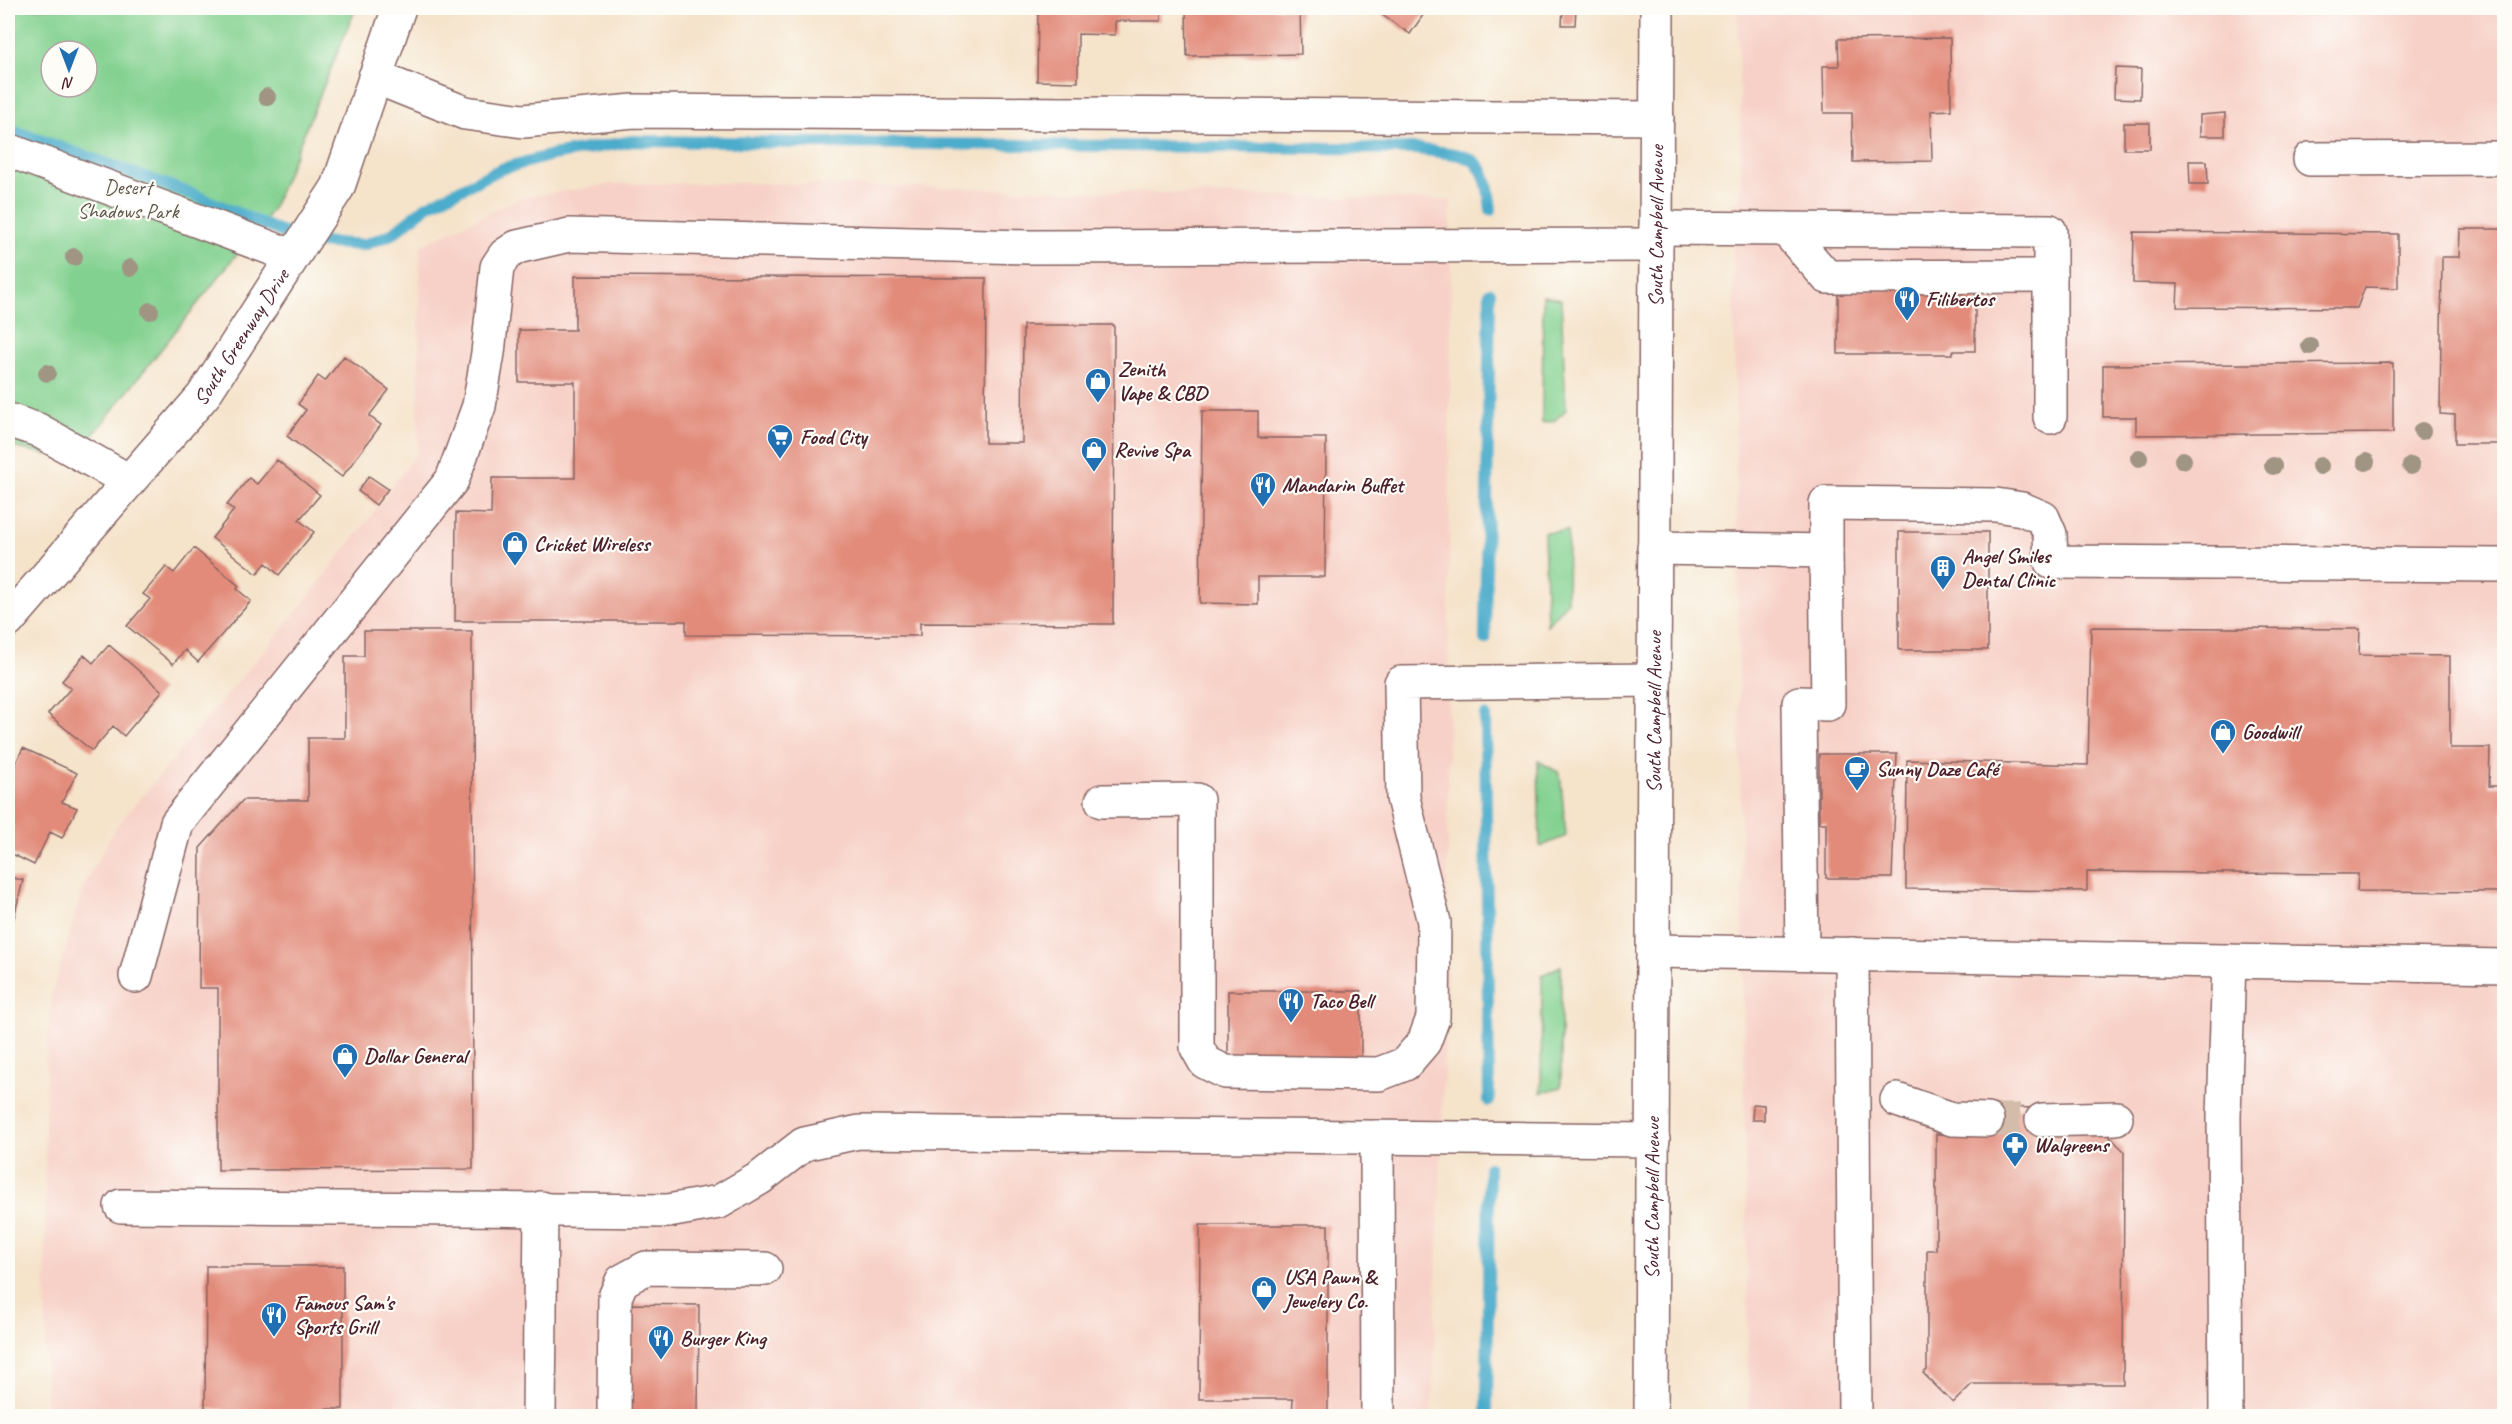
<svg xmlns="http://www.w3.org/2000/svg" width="2512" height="1424" font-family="Caveat,sans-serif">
	<rect width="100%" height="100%" fill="#fdfcf7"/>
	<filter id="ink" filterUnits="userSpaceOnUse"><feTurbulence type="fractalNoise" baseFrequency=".0167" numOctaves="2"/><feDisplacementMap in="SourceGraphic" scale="12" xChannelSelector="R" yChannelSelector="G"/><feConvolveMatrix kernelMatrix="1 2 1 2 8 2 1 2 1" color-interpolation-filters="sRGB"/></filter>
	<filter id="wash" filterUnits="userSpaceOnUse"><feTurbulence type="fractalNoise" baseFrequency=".008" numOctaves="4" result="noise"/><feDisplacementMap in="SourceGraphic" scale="24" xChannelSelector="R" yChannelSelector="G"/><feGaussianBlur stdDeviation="1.35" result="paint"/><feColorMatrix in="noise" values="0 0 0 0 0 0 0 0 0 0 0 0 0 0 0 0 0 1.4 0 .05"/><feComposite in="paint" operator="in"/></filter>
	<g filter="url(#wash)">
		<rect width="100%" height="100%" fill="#f5e3ca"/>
		<path fill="#f7d1c7" d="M 1737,8 L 2504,8 L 2504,1416 L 1749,1416 L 1733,245 L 1733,202 L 1740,202 L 1742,174 Z
			M 751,183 L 1451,200 L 1447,975 L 1432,1416 L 46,1416 L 45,1113 L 47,1048 L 52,994 L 84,885 L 116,827 L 293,616 L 371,516 L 418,451 L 420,246 L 520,198 L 612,184 Z"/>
		<path fill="#83d190" stroke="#66785e" stroke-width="1.5" fill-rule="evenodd" d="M 8,8 L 356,8 L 272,210 L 73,460 L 8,446 ZM 51,51 L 87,51 L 87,87 L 51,87 Z
			M 1543,296 L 1561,299 L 1566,410 L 1554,421 L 1542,423 Z
			M 1568,531 L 1567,602 L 1547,625 L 1544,532 Z
			M 1538,761 L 1560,773 L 1566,836 L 1540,847 Z
			M 1561,966 L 1561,1087 L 1541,1093 L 1542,975 Z"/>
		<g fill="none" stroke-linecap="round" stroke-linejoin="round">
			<path stroke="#4caccb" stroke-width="12" d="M 8,129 L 192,194 L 303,241 L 364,245 L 392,234 L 427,206 L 501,169 L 552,155 L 633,141 L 1417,149 C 1471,157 1485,150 1491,210
				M 1485,639 L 1490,292
				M 1485,716 L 1489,1101
				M 1487,1416 L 1489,1168"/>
		</g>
		<g id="blocks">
			<path fill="#e28b7a" d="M 1038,8 L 1161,8 L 1161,21 L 1115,21 L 1115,35 L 1078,34 L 1078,82 L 1037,81 Z
				M 1186,8 L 1300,8 L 1301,54 L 1187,56 Z
				M 1372,8 L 1428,8 L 1410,34 Z
				M 1563,8 L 1576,8 L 1575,25 L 1562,25 Z
				M 1950,38 L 1951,110 L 1931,111 L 1932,161 L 1853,162 L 1852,113 L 1824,113 L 1823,66 L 1839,66 L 1838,39 Z
				M 2115,68 L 2141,69 L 2140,99 L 2114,98 Z
				M 2225,113 L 2225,136 L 2200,136 L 2200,115 Z
				M 2124,123 L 2150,123 L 2150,149 L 2124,149 Z
				M 2189,161 L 2207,161 L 2208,184 L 2190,184 Z
				M 2460,229 L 2504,229 L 2504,444 L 2455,444 L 2455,415 L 2440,414 L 2442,257 L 2459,257 Z
				M 2134,232 L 2398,234 L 2398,288 L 2365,287 L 2357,308 L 2177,307 L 2178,284 L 2133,283 Z
				M 575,276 L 986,278 L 985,443 L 1022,443 L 1023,325 L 1114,325 L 1113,624 L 920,623 L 920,636 L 686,635 L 686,621 L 455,621 L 456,513 L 491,514 L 492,478 L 575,478 L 575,382 L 519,382 L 519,330 L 575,330 Z
				M 1838,289 L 1953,289 L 1953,293 L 1975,293 L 1975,351 L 1953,351 L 1953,354 L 1838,354 Z
				M 344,356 L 389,390 L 369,416 L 381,425 L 342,477 L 287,436 L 306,410 L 298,404 L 318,376 L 325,381 Z
				M 2393,363 L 2393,433 L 2136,435 L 2136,417 L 2103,417 L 2103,365 Z
				M 1202,411 L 1258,411 L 1258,438 L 1326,438 L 1325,577 L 1258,577 L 1258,604 L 1200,603 Z
				M 277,460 L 320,495 L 299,520 L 314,532 L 279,575 L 266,563 L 257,574 L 212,538 L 234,510 L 227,505 L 249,478 L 257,484 Z
				M 369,476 L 388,489 L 376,505 L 358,491 Z
				M 1899,532 L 1988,532 L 1988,650 L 1899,650 Z
				M 194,548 L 239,586 L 237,589 L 251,601 L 198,662 L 185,650 L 173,664 L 127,626 L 150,599 L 143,594 L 166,567 L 174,573 Z
				M 2091,627 L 2360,629 L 2359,655 L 2450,656 L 2450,748 L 2490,748 L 2489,786 L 2504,786 L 2504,892 L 2357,891 L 2358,874 L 2087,872 L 2087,891 L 1906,889 L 1907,760 L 2088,765 Z
				M 364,631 L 472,631 L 473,1169 L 218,1170 L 218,988 L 199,988 L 200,848 L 243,800 L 308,800 L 308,738 L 345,738 L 345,656 L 364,656 Z
				M 109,645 L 162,691 L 124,736 L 113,726 L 92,751 L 48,714 L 71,688 L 62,681 L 84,655 L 93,663 Z
				M 23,748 L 77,773 L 62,802 L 77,808 L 62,838 L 50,832 L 34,865 L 8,852 L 8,777 L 9,778 Z
				M 1819,754 L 1897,754 L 1892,878 L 1826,878 L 1826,823 L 1819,823 Z
				M 8,877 L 23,880 L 8,942 Z
				M 1228,991 L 1361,991 L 1361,1058 L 1228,1059 Z
				M 1753,1104 L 1764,1105 L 1764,1120 L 1752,1120 Z
				M 1988,1107 L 2043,1108 L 2107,1134 L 2124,1151 L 2123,1384 L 1972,1384 L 1953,1403 L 1923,1373 L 1927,1370 L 1927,1250 L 1936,1250 L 1936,1134 L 1987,1134 Z
				M 1200,1225 L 1328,1225 L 1328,1416 L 1292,1416 L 1293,1399 L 1199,1399 Z
				M 206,1266 L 343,1266 L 343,1409 L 326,1409 L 326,1416 L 224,1416 L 224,1409 L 205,1409 Z
				M 624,1304 L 699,1305 L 698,1416 L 623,1416 Z"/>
		</g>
	</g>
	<g filter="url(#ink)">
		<use href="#blocks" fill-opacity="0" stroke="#866463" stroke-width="1.5"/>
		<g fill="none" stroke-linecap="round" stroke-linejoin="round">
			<path stroke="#d3bcaa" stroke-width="33" stroke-dasharray="33 16" stroke-linecap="butt" d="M 1987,1120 L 2042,1120"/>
			<g stroke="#866463" stroke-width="36">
				<g id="minor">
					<path d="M 375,77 L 465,113 L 523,121 L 634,111 L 1657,118"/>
					<path d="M 8,150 L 292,256"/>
					<path d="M 2310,159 L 2504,158"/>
					<path d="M 1656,228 L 2050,231 L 2050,417"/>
					<path d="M 1785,229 L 1827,277 L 2050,276"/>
					<path d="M 8,420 L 38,430 L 129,481"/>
					<path d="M 1654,548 L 1826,551 L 1826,503 L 1996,505 L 2022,509 L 2043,518 L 2050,534 L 2051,562 L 2504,565"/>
					<path id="s1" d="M 8,621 L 203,396 L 338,187 L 399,8"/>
					<path d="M 1102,801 L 1197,800 L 1197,1048 L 1205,1062 L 1225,1072 L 1379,1074 L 1405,1064 L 1424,1042 L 1433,1018 L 1434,922 L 1403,798 L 1401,683 L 1654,680"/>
					<path d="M 1653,951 L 2504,966"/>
					<path d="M 1802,953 L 1799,703 L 1828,704 L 1826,551"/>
					<path d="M 1852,954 L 1855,1416"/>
					<path d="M 136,976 L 177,823 L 452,480 L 479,406 L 488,353 L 497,267 L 505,255 L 517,247 L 569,235 L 1029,247 L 1656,245"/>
					<path d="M 1897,1100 L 1952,1119 L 1987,1120"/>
					<path d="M 2042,1120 L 2116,1118"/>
					<path d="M 1377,1137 L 1378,1416"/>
					<path d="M 121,1206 L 668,1211 L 719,1202 L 760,1178 L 804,1144 L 859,1132 L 1653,1140"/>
					<path d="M 539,1416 L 541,1208"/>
					<path d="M 614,1416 L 615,1297 L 622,1281 L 646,1268 L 765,1269"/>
					<path d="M 2226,1416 L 2224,1116 L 2229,961"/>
				</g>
			</g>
			<g stroke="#866463" stroke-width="36">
				<g id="major">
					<path id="s2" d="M 1651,1416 L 1657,8"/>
				</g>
			</g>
			<use href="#minor" stroke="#fff" stroke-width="33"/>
			<use href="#major" stroke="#fff" stroke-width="33"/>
		</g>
		<g fill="#a09483">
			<circle cx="267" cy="97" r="9"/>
			<circle cx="74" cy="257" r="9"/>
			<circle cx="130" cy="268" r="9"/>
			<circle cx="150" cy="311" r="9"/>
			<circle cx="2310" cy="346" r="9"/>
			<circle cx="47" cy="373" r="9"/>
			<circle cx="2422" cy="431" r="9"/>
			<circle cx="2139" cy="458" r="9"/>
			<circle cx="2183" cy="460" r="9"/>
			<circle cx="2366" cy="462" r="9"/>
			<circle cx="2273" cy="466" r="9"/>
			<circle cx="2320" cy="466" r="9"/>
			<circle cx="2411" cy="466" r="9"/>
		</g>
	</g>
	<defs>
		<g id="restaurant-pin" transform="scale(1.35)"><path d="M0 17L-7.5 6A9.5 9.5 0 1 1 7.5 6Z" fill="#1f6fb2" stroke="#fdfcf7"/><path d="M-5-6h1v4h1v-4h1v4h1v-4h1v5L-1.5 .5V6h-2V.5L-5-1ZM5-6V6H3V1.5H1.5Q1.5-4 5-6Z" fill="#fff"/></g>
		<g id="shop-pin" transform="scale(1.35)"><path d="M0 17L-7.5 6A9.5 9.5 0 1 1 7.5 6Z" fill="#1f6fb2" stroke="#fdfcf7"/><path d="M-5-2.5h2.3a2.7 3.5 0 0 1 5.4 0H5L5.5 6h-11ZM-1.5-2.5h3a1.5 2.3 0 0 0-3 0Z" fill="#fff"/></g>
		<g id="supermarket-pin" transform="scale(1.35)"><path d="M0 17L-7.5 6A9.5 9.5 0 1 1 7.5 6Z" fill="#1f6fb2" stroke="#fdfcf7"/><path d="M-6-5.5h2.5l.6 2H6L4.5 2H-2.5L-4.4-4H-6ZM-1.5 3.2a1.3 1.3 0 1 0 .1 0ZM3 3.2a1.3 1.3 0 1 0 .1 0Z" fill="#fff"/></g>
		<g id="building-pin" transform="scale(1.35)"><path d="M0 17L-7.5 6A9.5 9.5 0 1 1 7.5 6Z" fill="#1f6fb2" stroke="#fdfcf7"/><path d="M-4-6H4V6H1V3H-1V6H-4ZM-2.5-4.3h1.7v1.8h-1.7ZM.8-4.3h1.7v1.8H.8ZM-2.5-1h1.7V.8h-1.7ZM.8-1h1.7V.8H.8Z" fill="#fff"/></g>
		<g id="cafe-pin" transform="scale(1.35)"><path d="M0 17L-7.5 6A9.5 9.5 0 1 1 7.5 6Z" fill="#1f6fb2" stroke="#fdfcf7"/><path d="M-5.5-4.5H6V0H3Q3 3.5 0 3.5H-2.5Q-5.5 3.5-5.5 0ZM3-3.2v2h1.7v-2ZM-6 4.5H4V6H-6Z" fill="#fff"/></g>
		<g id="pharmacy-pin" transform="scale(1.35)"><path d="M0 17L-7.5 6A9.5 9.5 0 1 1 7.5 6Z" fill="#1f6fb2" stroke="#fdfcf7"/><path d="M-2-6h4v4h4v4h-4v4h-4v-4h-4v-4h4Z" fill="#fff"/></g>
	</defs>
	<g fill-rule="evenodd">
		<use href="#restaurant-pin" x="1907" y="299"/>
		<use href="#shop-pin" x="1098" y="381"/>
		<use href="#supermarket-pin" x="780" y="437"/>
		<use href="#shop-pin" x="1094" y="450"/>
		<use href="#restaurant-pin" x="1263" y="485"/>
		<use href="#shop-pin" x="515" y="544"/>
		<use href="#building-pin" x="1943" y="568"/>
		<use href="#shop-pin" x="2223" y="732"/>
		<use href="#cafe-pin" x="1857" y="769"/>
		<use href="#restaurant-pin" x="1291" y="1001"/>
		<use href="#shop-pin" x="345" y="1056"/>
		<use href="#pharmacy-pin" x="2015" y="1145"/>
		<use href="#shop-pin" x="1264" y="1289"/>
		<use href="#restaurant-pin" x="274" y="1315"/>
		<use href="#restaurant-pin" x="661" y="1338"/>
	</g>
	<g text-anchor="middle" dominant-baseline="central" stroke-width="4.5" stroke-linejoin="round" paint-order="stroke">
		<g font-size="21" fill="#5b5449" stroke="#fdfcf7">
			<text x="128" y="187">Desert<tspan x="128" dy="24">Shadows Park</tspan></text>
		</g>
		<g font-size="21" fill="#4a1f2b" stroke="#fdfcf7">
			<text stroke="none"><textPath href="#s2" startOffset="1190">South Campbell Avenue</textPath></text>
			<text stroke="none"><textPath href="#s1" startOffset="368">South Greenway Drive</textPath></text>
			<text stroke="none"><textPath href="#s2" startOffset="704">South Campbell Avenue</textPath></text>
			<text stroke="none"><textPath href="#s2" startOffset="218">South Campbell Avenue</textPath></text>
		</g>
		<g font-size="21" font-weight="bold" fill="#4a1f2b" stroke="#fdfcf7" text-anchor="start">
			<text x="1926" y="299">Filibertos</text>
			<text x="1118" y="369">Zenith<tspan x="1118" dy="24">Vape &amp; CBD</tspan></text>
			<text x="800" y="437">Food City</text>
			<text x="1114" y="450">Revive Spa</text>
			<text x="1282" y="485">Mandarin Buffet</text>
			<text x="534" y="544">Cricket Wireless</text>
			<text x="1962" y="556">Angel Smiles<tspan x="1962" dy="24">Dental Clinic</tspan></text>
			<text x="2242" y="732">Goodwill</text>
			<text x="1876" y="769">Sunny Daze Café</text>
			<text x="1310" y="1001">Taco Bell</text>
			<text x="364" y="1056">Dollar General</text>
			<text x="2034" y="1145">Walgreens</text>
			<text x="1284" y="1277">USA Pawn &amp;<tspan x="1284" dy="24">Jewelery Co.</tspan></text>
			<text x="294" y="1303">Famous Sam's<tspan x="294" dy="24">Sports Grill</tspan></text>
			<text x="680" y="1338">Burger King</text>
		</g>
	</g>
	<rect width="2512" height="1424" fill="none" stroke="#fdfcf7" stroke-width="30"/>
	<g transform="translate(69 69) rotate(180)"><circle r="28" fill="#fdfcf7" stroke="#b5a4a5" stroke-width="1.5"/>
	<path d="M0-4.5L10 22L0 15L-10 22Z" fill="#1f6fb2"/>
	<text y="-9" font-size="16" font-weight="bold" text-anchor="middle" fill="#4a1f2b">N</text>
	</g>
</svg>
